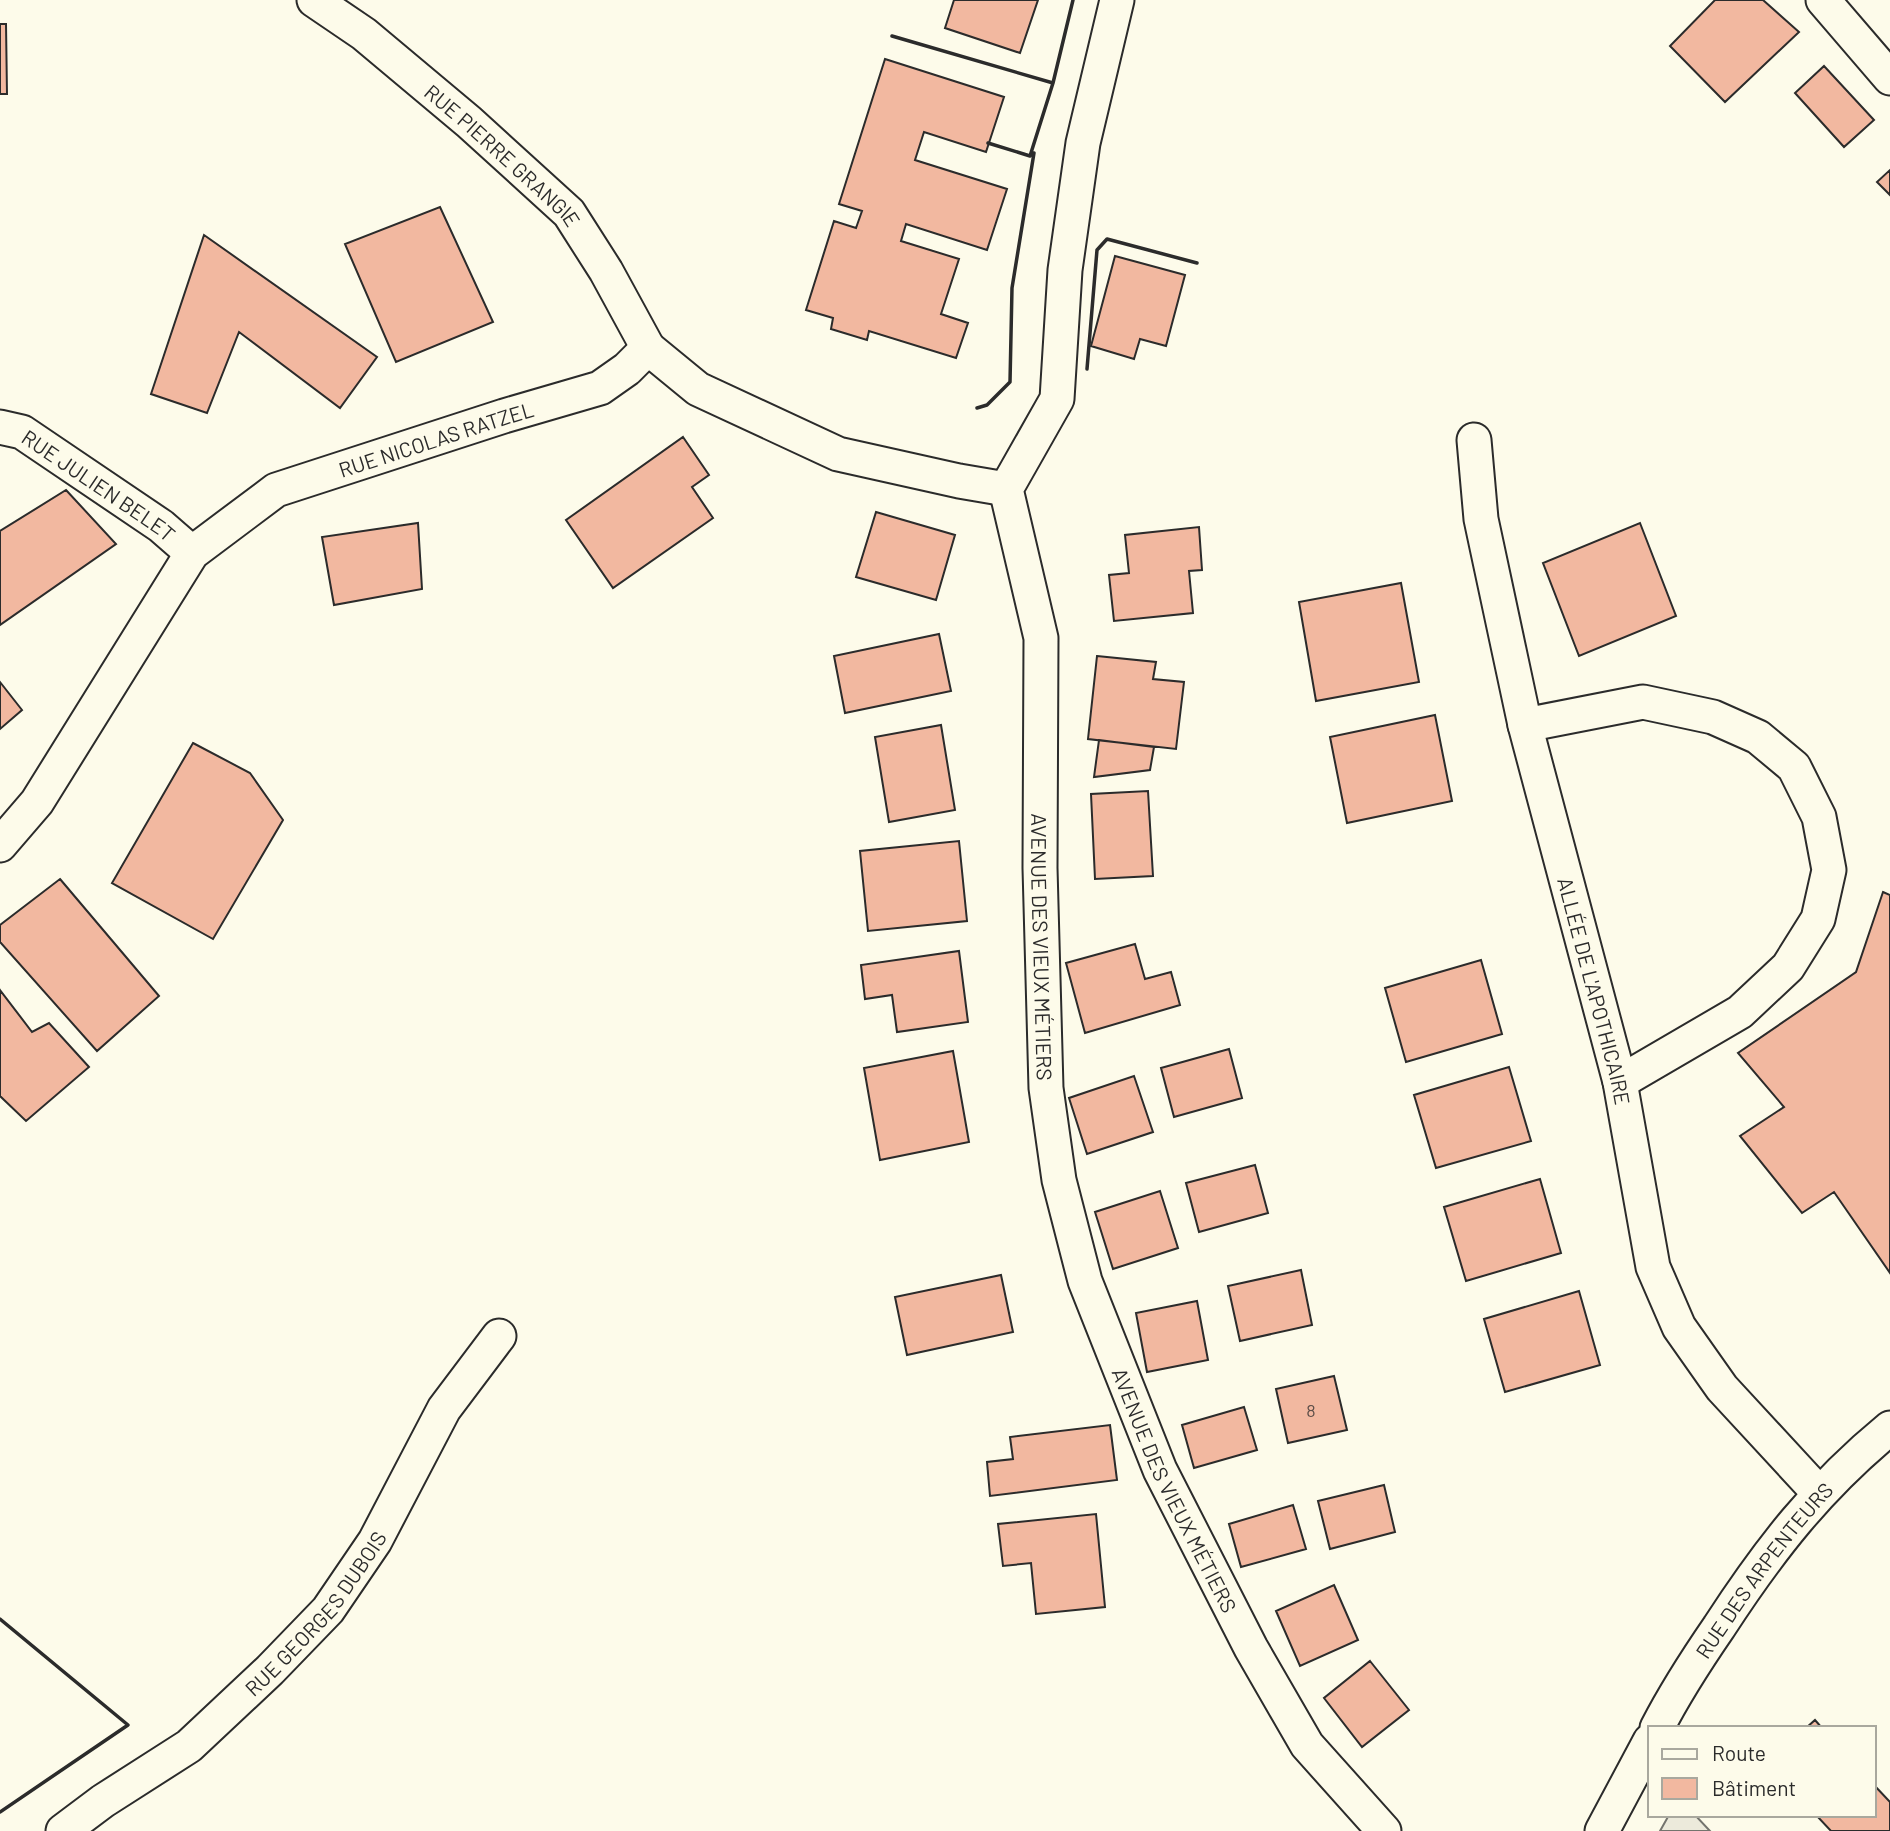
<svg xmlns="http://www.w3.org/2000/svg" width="1890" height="1831" font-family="Barlow,sans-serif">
	<rect width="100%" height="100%" fill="#fdfbea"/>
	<path fill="#eceadb" stroke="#74746e" stroke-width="2" d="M 1669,1815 L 1695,1815 L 1710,1831 L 1660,1831 Z"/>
	<path fill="#f2b8a0" stroke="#2b2b2b" stroke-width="2" d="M 954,0 L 1038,0 L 1020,53 L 945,28 Z
		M 1715,0 L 1763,0 L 1799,32 L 1725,102 L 1670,46 Z
		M 0,24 L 6,24 L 7,94 L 0,94 Z
		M 885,59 L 1004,97 L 986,152 L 924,132 L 915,160 L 1007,189 L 987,250 L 906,224 L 901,241 L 959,259 L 941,314 L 968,323 L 956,358 L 869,331 L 867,340 L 831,329 L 833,318 L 806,310 L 834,221 L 856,228 L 862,211 L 839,204 Z
		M 1824,66 L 1874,120 L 1844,147 L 1795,93 Z
		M 1890,170 L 1890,195 L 1877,182 Z
		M 440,207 L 493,322 L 396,362 L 345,244 Z
		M 204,235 L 377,357 L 340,408 L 239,332 L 207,413 L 151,394 Z
		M 1115,256 L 1185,275 L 1166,346 L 1140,339 L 1134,359 L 1091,346 Z
		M 683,437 L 709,475 L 692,487 L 713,518 L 613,588 L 566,520 Z
		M 66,490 L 116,544 L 0,625 L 0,531 Z
		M 876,512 L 955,535 L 936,600 L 856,577 Z
		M 418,523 L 422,589 L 334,605 L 322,537 Z
		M 1640,523 L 1676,616 L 1579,656 L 1543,563 Z
		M 1199,527 L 1202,570 L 1189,571 L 1193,613 L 1114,621 L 1109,575 L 1129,573 L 1125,535 Z
		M 1401,583 L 1419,682 L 1316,701 L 1299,602 Z
		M 939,634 L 951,691 L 845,713 L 834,656 Z
		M 1097,656 L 1156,662 L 1153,679 L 1184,682 L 1176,749 L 1088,739 Z
		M 0,682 L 22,710 L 0,729 Z
		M 1435,715 L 1452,801 L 1347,823 L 1330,737 Z
		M 941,725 L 955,810 L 889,822 L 875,737 Z
		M 1099,740 L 1154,747 L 1150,770 L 1094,777 Z
		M 193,743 L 250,773 L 283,820 L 213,939 L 112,883 Z
		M 1148,791 L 1153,876 L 1095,879 L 1091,794 Z
		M 959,841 L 967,921 L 868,931 L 860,851 Z
		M 60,879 L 159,996 L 97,1051 L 0,942 L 0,925 Z
		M 1883,892 L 1890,895 L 1890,1273 L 1834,1192 L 1802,1213 L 1740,1136 L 1784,1107 L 1738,1053 L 1856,972 Z
		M 1135,944 L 1145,979 L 1171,972 L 1180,1005 L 1085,1033 L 1066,963 Z
		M 959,951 L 968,1022 L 897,1032 L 892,995 L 865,999 L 861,965 Z
		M 1481,960 L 1502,1034 L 1406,1062 L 1385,988 Z
		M 0,990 L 32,1032 L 49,1023 L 89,1067 L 26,1121 L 0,1096 Z
		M 1229,1049 L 1242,1098 L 1174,1117 L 1161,1068 Z
		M 953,1051 L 969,1142 L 880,1160 L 864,1068 Z
		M 1509,1067 L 1531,1141 L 1436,1168 L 1414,1095 Z
		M 1134,1076 L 1153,1132 L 1087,1154 L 1069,1098 Z
		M 1255,1165 L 1268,1213 L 1199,1232 L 1186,1183 Z
		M 1540,1179 L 1561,1253 L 1466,1281 L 1444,1207 Z
		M 1160,1191 L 1178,1248 L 1113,1269 L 1095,1212 Z
		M 1301,1270 L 1312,1325 L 1240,1341 L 1228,1286 Z
		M 1001,1275 L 1013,1332 L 907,1355 L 895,1297 Z
		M 1579,1291 L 1600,1365 L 1505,1392 L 1484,1319 Z
		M 1197,1301 L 1208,1360 L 1147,1372 L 1136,1313 Z
		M 1334,1376 L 1347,1430 L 1288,1443 L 1276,1389 Z
		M 1244,1407 L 1257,1450 L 1194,1468 L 1182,1425 Z
		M 1110,1425 L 1117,1480 L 990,1496 L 987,1462 L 1013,1459 L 1010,1437 Z
		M 1384,1485 L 1395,1532 L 1330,1549 L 1318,1501 Z
		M 1293,1505 L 1306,1549 L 1241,1567 L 1229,1524 Z
		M 1096,1514 L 1105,1607 L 1036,1614 L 1031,1563 L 1003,1566 L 998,1524 Z
		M 1334,1585 L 1358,1640 L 1300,1666 L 1276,1611 Z
		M 1370,1661 L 1409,1710 L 1362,1747 L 1324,1698 Z
		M 1815,1720 L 1822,1728 L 1806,1728 Z
		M 1874,1785 L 1890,1802 L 1890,1831 L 1831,1831 L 1816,1815 L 1874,1815 Z"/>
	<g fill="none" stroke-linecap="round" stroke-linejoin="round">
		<g stroke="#2b2b2b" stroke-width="37">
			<g id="minor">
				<path id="s1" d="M 314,0 L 364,34 L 469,122 L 569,213 L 606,271 L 648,348"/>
				<path id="s2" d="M 1117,0 L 1083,143 L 1065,270 L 1057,399 L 1006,489 L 1041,638 L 1040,868 L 1046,1088 L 1059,1180 L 1085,1281 L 1160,1470 L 1251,1648 L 1307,1745 L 1384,1831"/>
				<path d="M 1823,0 L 1890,78"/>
				<path id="s3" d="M 0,427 L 22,432 L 161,526 L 192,553"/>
				<path id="s4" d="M 1474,440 L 1481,519 L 1525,725 L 1620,1082 L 1653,1267 L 1679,1327 L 1722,1388 L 1819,1493"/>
				<path d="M 1525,725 L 1643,702 L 1713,717 L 1758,737 L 1794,767 L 1819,817 L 1829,870 L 1818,919 L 1788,967 L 1740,1012 L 1620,1082"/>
				<path id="s5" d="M 0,845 L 37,802 L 192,553 L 276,490 L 504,416 L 600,388 L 627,369 L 648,348 L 698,389 L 838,454 L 959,481 L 1006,489"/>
				<path id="s6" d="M 1657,1728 C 1675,1693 1697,1659 1719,1627 C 1769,1550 1818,1487 1890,1428"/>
				<path id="s7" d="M 63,1831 L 103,1801 L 189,1746 L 270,1670 L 328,1610 L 375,1541 L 444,1409 L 499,1336"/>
				<path d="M 1602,1831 L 1650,1741"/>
			</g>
		</g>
		<use href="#minor" stroke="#fdfbea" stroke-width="33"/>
		<path stroke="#2b2b2b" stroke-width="3.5" d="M 892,36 L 1053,83 L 1030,156 L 988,143
			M 1053,83 L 1073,0
			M 1087,369 L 1097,250 L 1107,239 L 1197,263
			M 977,408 L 987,405 L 1010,382 L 1012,288 L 1034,153
			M 0,1619 L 128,1725 L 0,1812"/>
	</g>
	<g text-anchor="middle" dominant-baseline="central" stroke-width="5" stroke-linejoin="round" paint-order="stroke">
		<g font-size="18" fill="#5d4e48">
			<text x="1311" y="1410">8</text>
		</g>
		<g font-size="21" fill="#2b2b2b" stroke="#fdfbea">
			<text stroke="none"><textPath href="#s1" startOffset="245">RUE PIERRE GRANGIE</textPath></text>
			<text stroke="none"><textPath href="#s5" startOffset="623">RUE NICOLAS RATZEL</textPath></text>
			<text stroke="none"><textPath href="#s3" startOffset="116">RUE JULIEN BELET</textPath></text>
			<text stroke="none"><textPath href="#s2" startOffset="970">AVENUE DES VIEUX MÉTIERS</textPath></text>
			<text stroke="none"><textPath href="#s4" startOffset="565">ALLÉE DE L'APOTHICAIRE</textPath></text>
			<text stroke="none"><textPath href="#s2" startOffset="1536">AVENUE DES VIEUX MÉTIERS</textPath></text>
			<text stroke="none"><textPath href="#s6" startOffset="191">RUE DES ARPENTEURS</textPath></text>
			<text stroke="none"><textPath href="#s7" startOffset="336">RUE GEORGES DUBOIS</textPath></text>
		</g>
	</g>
	<rect x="1648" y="1726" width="228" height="91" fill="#fdfbea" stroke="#a9a89e" stroke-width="2"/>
	<rect x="1662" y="1749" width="35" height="10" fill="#fdfbea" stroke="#a9a89e" stroke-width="2"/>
	<text x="1712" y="1761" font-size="21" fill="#2b2b2b">Route</text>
	<rect x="1662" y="1778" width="35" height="21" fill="#f2b8a0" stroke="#a9a89e" stroke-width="2"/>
	<text x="1712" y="1796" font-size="21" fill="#2b2b2b">Bâtiment</text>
</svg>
